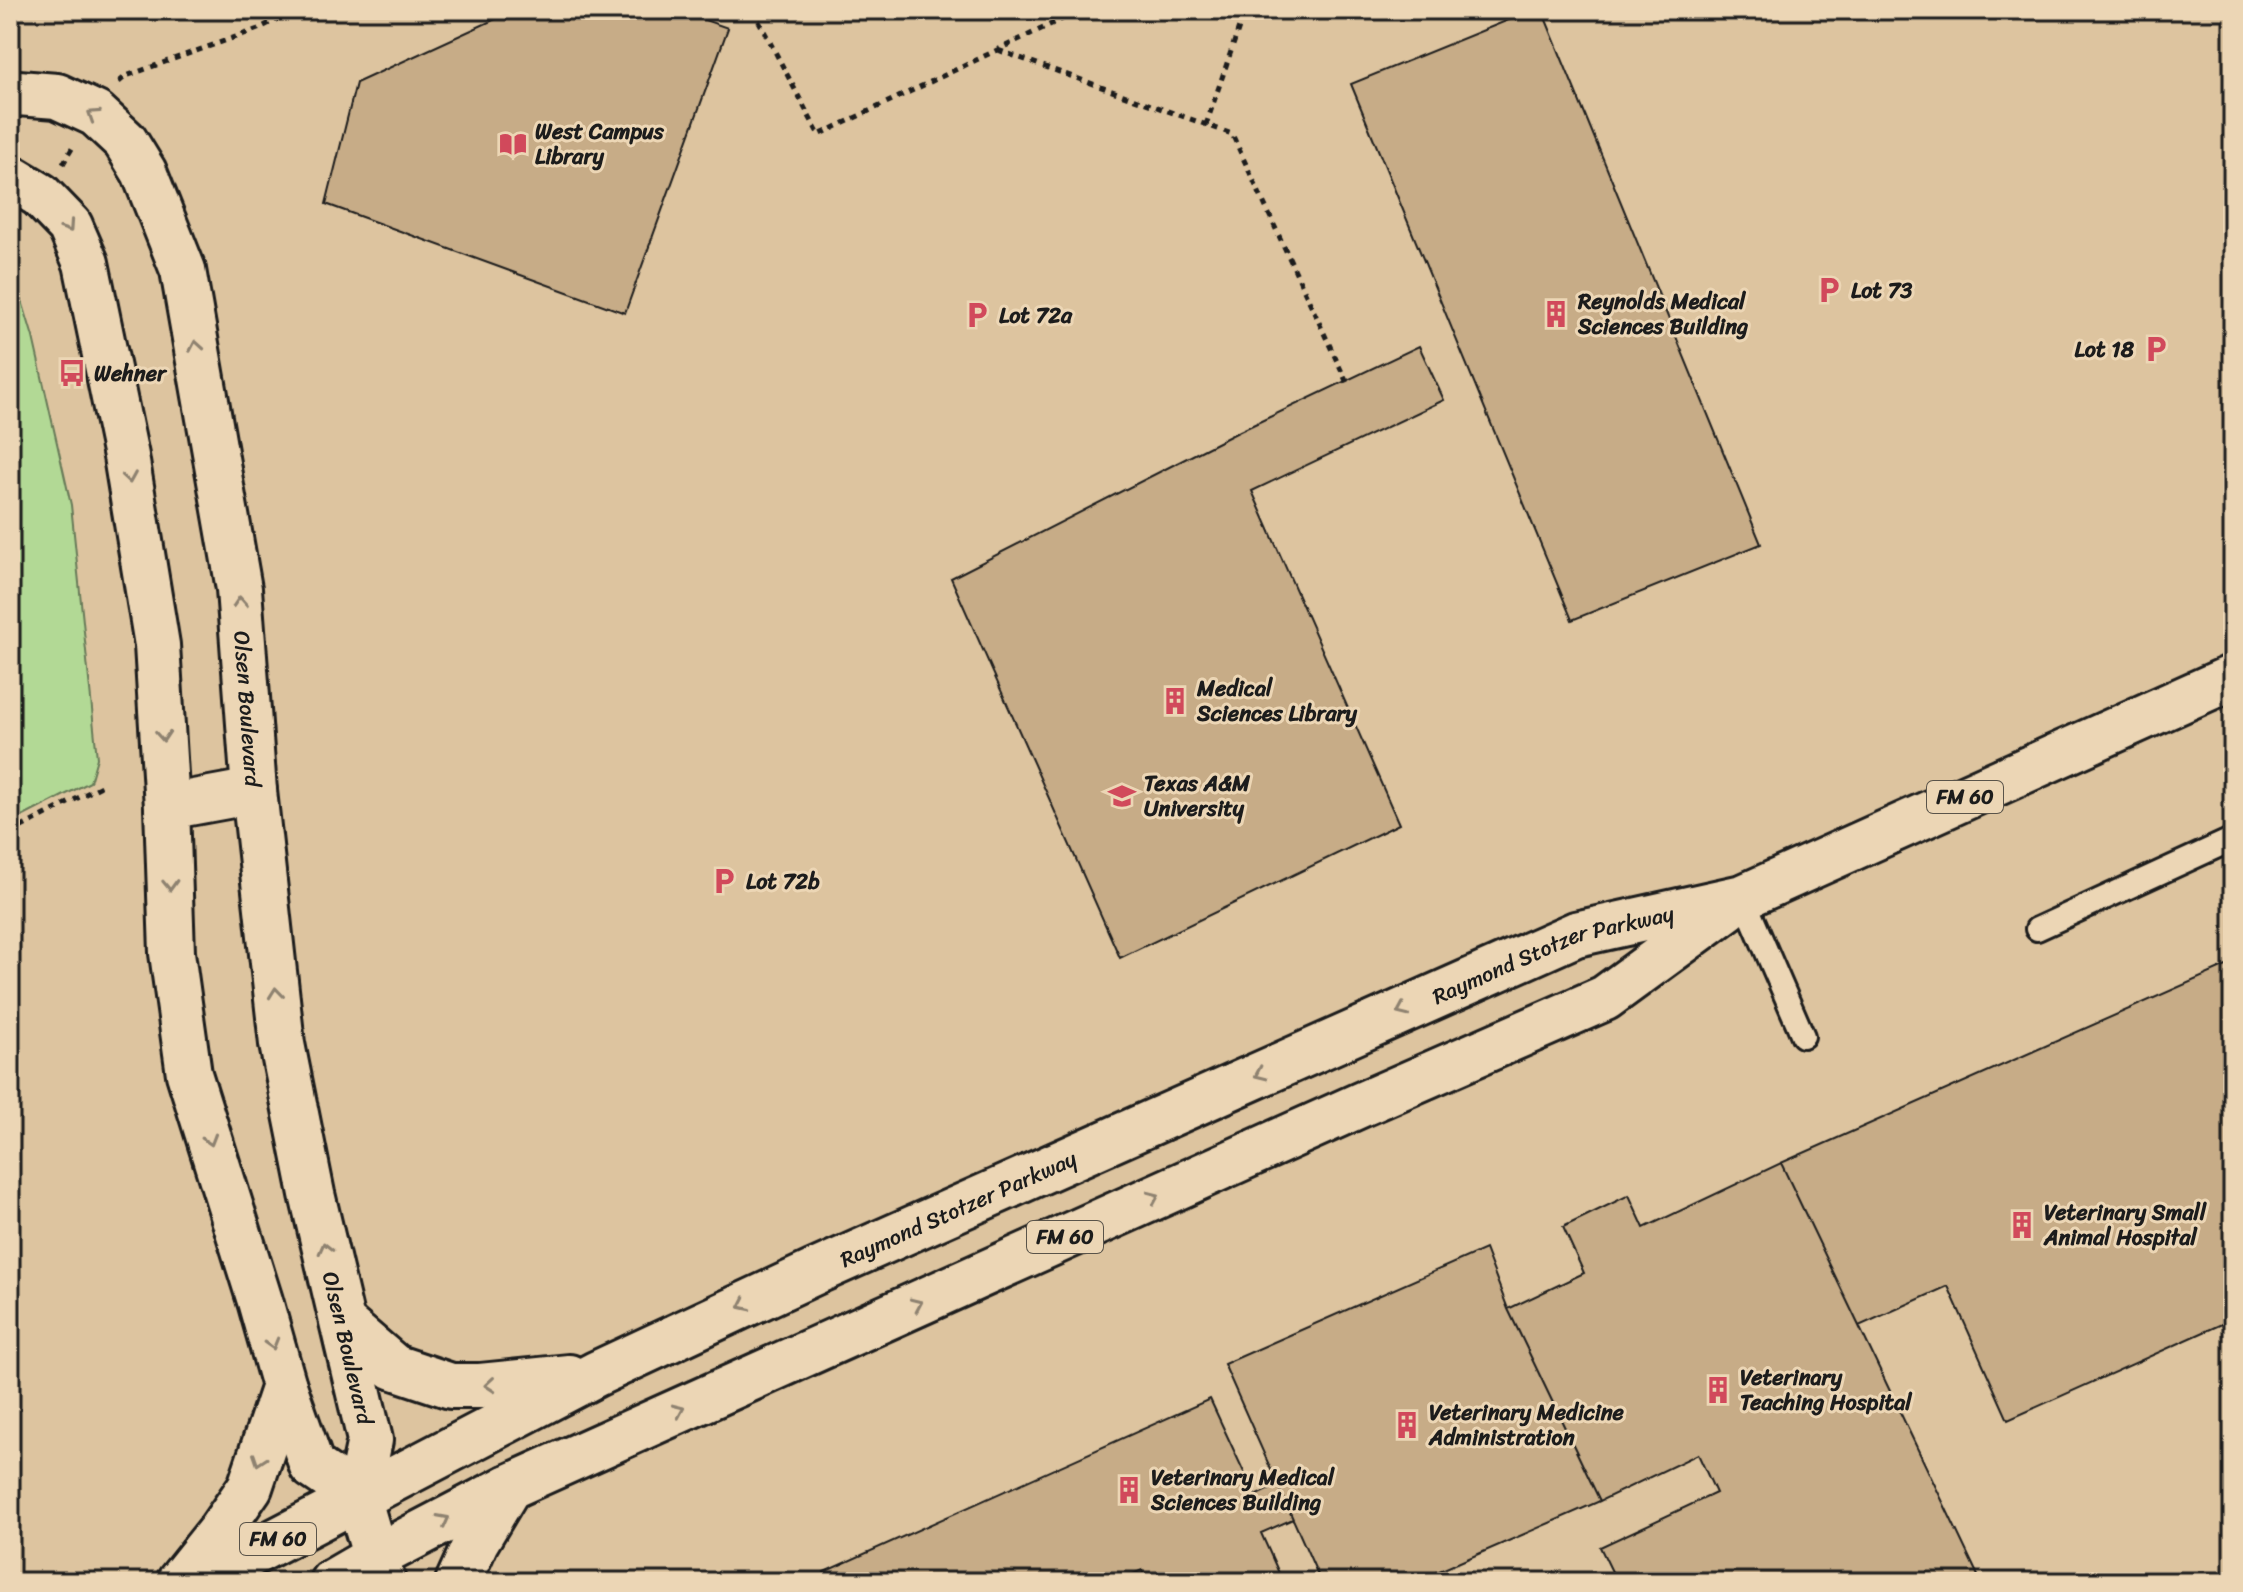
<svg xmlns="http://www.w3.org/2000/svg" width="2243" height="1592" font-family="Sriracha,sans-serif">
	<rect width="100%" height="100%" fill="#ecd3ae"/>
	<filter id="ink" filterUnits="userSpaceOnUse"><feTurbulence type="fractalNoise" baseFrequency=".0125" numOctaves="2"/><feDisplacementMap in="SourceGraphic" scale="16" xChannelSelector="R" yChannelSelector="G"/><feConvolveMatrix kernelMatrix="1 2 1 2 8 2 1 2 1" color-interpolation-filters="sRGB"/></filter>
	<g filter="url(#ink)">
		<path fill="#ddc49f" d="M 10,10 L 2233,10 L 2233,1582 L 10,1582 Z"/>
		<path fill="#b2d995" stroke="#677a58" stroke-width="2" d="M 10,261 L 33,337 L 71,505 L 97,758 L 90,782 L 10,823 Z"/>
		<path fill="#c7ac87" stroke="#1c1c1c" stroke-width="2" d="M 515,10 L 676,10 L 728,28 L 625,313 L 326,204 L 356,83 Z
			M 1533,10 L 1542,10 L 1761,544 L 1572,620 L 1351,84 Z
			M 1419,346 L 1444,400 L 1252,491 L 1399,824 L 1120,958 L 951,578 L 1240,431 Z
			M 2233,963 L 2233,1319 L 2008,1420 L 1948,1286 L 1859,1326 L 1781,1163 Z
			M 1781,1163 L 1859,1326 L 1981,1582 L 1617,1582 L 1600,1547 L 1716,1493 L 1698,1454 L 1600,1501 L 1508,1309 L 1584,1273 L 1563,1227 L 1629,1195 L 1644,1228 Z
			M 1485,1249 L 1508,1309 L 1600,1501 L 1414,1582 L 1321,1582 L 1224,1364 Z
			M 1210,1399 L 1255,1496 L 1278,1485 L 1293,1519 L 1261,1533 L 1283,1582 L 1147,1582 L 1142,1570 L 1115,1582 L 828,1582 L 824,1572 Z"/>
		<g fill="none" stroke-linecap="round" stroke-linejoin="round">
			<g stroke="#1c1c1c" stroke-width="28">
				<path id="lane" d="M 1743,897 L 1803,1036
					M 2037,929 L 2233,839"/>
			</g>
			<g stroke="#1c1c1c" stroke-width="50">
				<g id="street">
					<path id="s1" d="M 10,96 L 18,93 L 57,96 L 96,114 L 125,141 L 144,172 L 183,270 L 239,589 L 254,791 L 282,1044 L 312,1194 L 370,1440 L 358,1497 L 312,1466 L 284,1386 L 260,1301 L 189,1074 L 172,953 L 167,807 L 157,645 L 126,456 L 86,263 L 70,226 L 40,195 L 10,177"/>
					<path d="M 167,807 L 254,791"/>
				</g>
			</g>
			<g stroke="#1c1c1c" stroke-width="50">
				<path id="secondary" d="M 358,1497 L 383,1582"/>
			</g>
			<g stroke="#1c1c1c" stroke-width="50">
				<g id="primary">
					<path d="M 344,1324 L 394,1367 L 451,1386 L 480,1386 L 569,1377"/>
					<path d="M 179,1582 L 219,1532 L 250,1487 L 284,1386"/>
					<path id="s2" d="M 197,1582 L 596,1374 L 815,1272 L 1576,934 L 1743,897 L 2233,677"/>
					<path d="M 332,1582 L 375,1557 L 509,1487 L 1360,1105 L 1605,998 L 1728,908"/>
					<path d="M 458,1582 L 476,1542 L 509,1487"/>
				</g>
			</g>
			<path stroke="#1c1c1c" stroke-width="5" stroke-dasharray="6 6" stroke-linecap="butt" d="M 753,10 L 819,135 L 1081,10
				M 10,33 L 14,45 L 10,46
				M 998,50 L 1232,134 L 1347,383
				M 119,82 L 126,76 L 258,29 L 295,10
				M 1206,125 L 1245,10
				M 63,164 L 74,145
				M 10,833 L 105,784"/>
			<use href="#lane" stroke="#ecd6b5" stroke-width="22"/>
			<use href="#street" stroke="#ecd6b5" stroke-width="44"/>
			<use href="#secondary" stroke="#ecd6b5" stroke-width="44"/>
			<use href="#primary" stroke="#ecd6b5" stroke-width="44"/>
		</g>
		<defs><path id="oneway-chevron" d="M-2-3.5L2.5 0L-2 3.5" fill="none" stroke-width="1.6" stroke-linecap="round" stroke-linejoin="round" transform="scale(2)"/></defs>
		<g stroke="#8e8270">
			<use href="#oneway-chevron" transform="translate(93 115) rotate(-147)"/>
			<use href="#oneway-chevron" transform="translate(68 227) rotate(56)"/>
			<use href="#oneway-chevron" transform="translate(196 346) rotate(-100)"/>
			<use href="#oneway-chevron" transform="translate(129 478) rotate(81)"/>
			<use href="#oneway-chevron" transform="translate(240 602) rotate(-94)"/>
			<use href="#oneway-chevron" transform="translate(163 736) rotate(86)"/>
			<use href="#oneway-chevron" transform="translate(170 885) rotate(88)"/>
			<use href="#oneway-chevron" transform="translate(276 993) rotate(-96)"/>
			<use href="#oneway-chevron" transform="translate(1402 1011) rotate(156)"/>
			<use href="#oneway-chevron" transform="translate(1260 1074) rotate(156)"/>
			<use href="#oneway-chevron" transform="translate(210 1140) rotate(73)"/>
			<use href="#oneway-chevron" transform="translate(1154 1197) rotate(-24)"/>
			<use href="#oneway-chevron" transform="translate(325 1248) rotate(-104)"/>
			<use href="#oneway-chevron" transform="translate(917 1304) rotate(-24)"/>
			<use href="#oneway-chevron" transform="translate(744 1305) rotate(155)"/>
			<use href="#oneway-chevron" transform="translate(272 1344) rotate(74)"/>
			<use href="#oneway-chevron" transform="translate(490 1385) rotate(175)"/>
			<use href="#oneway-chevron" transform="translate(679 1410) rotate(-24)"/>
			<use href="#oneway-chevron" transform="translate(259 1460) rotate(109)"/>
			<use href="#oneway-chevron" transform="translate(444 1520) rotate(-28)"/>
		</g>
	</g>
	<defs>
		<g id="library-bare" transform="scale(2.16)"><path d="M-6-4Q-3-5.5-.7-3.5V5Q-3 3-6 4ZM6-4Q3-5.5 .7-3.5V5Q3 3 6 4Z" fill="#d1495b" stroke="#ecd6b5" stroke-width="2.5" paint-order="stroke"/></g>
		<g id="parking-bare" transform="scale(2.16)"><path d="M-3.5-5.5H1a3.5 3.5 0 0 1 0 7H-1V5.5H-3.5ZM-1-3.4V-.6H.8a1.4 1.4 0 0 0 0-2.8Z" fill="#d1495b" stroke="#ecd6b5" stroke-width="2.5" paint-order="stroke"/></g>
		<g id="building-bare" transform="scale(2.16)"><path d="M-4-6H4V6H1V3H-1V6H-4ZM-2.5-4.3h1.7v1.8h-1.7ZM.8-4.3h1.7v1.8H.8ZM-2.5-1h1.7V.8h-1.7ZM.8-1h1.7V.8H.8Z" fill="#d1495b" stroke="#ecd6b5" stroke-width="2.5" paint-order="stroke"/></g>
		<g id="bus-bare" transform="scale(2.16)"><path d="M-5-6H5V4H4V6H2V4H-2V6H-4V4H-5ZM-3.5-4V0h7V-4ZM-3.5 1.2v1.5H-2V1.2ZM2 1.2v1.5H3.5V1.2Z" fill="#d1495b" stroke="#ecd6b5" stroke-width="2.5" paint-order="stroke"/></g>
		<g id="university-bare" transform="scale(2.16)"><path d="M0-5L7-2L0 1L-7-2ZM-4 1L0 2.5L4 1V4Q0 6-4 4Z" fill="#d1495b" stroke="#ecd6b5" stroke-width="2.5" paint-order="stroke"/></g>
	</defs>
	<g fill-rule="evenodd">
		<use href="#library-bare" x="513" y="144"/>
		<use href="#parking-bare" x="1829" y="290"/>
		<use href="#building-bare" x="1556" y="314"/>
		<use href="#parking-bare" x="977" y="315"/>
		<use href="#parking-bare" x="2156" y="349"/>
		<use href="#bus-bare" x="72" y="373"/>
		<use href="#building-bare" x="1175" y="701"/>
		<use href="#university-bare" x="1122" y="796"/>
		<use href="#parking-bare" x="724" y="881"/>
		<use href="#building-bare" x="2022" y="1225"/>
		<use href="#building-bare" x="1718" y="1390"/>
		<use href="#building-bare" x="1407" y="1425"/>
		<use href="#building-bare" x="1129" y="1490"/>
	</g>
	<g text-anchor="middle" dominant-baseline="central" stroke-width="6" stroke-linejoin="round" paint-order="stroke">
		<g fill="#ecd6b5" stroke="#5a544a" stroke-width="2">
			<rect x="1927" y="781" width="76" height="32" rx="6"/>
			<rect x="1027" y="1221" width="76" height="32" rx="6"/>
			<rect x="240" y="1523" width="76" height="32" rx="6"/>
		</g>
		<g font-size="20" font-weight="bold" fill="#1c1c1c">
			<text x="1965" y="797">FM 60</text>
			<text x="1065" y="1237">FM 60</text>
			<text x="278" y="1539">FM 60</text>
		</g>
		<g font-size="22" font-weight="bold" fill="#1c1c1c" stroke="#ecd6b5" text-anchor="start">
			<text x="535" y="131">West Campus<tspan x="535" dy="25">Library</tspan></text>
			<text x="1851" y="290">Lot 73</text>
			<text x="1578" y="301">Reynolds Medical<tspan x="1578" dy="25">Sciences Building</tspan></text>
			<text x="999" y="315">Lot 72a</text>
			<text x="2134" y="349" text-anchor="end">Lot 18</text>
			<text x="94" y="373">Wehner</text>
			<text x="1197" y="688">Medical<tspan x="1197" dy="25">Sciences Library</tspan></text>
			<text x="1144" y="783">Texas A&amp;M<tspan x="1144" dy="25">University</tspan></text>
			<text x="746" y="881">Lot 72b</text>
			<text x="2044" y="1212">Veterinary Small<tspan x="2044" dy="25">Animal Hospital</tspan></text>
			<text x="1740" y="1377">Veterinary<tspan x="1740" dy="25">Teaching Hospital</tspan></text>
			<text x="1429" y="1412">Veterinary Medicine<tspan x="1429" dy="25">Administration</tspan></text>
			<text x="1151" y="1477">Veterinary Medical<tspan x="1151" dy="25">Sciences Building</tspan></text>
		</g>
		<g font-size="22" fill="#1c1c1c" stroke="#ecd6b5">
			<text stroke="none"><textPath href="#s1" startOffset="716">Olsen Boulevard</textPath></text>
			<text stroke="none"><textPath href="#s2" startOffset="1496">Raymond Stotzer Parkway</textPath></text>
			<text stroke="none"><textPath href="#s2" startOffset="848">Raymond Stotzer Parkway</textPath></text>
			<text stroke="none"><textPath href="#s1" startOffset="1364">Olsen Boulevard</textPath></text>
		</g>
	</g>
	<rect width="2243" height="1592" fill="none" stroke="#ecd6b5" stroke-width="40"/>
	<rect x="20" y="20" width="2203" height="1552" fill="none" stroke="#1c1c1c" stroke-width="3" filter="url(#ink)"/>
</svg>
